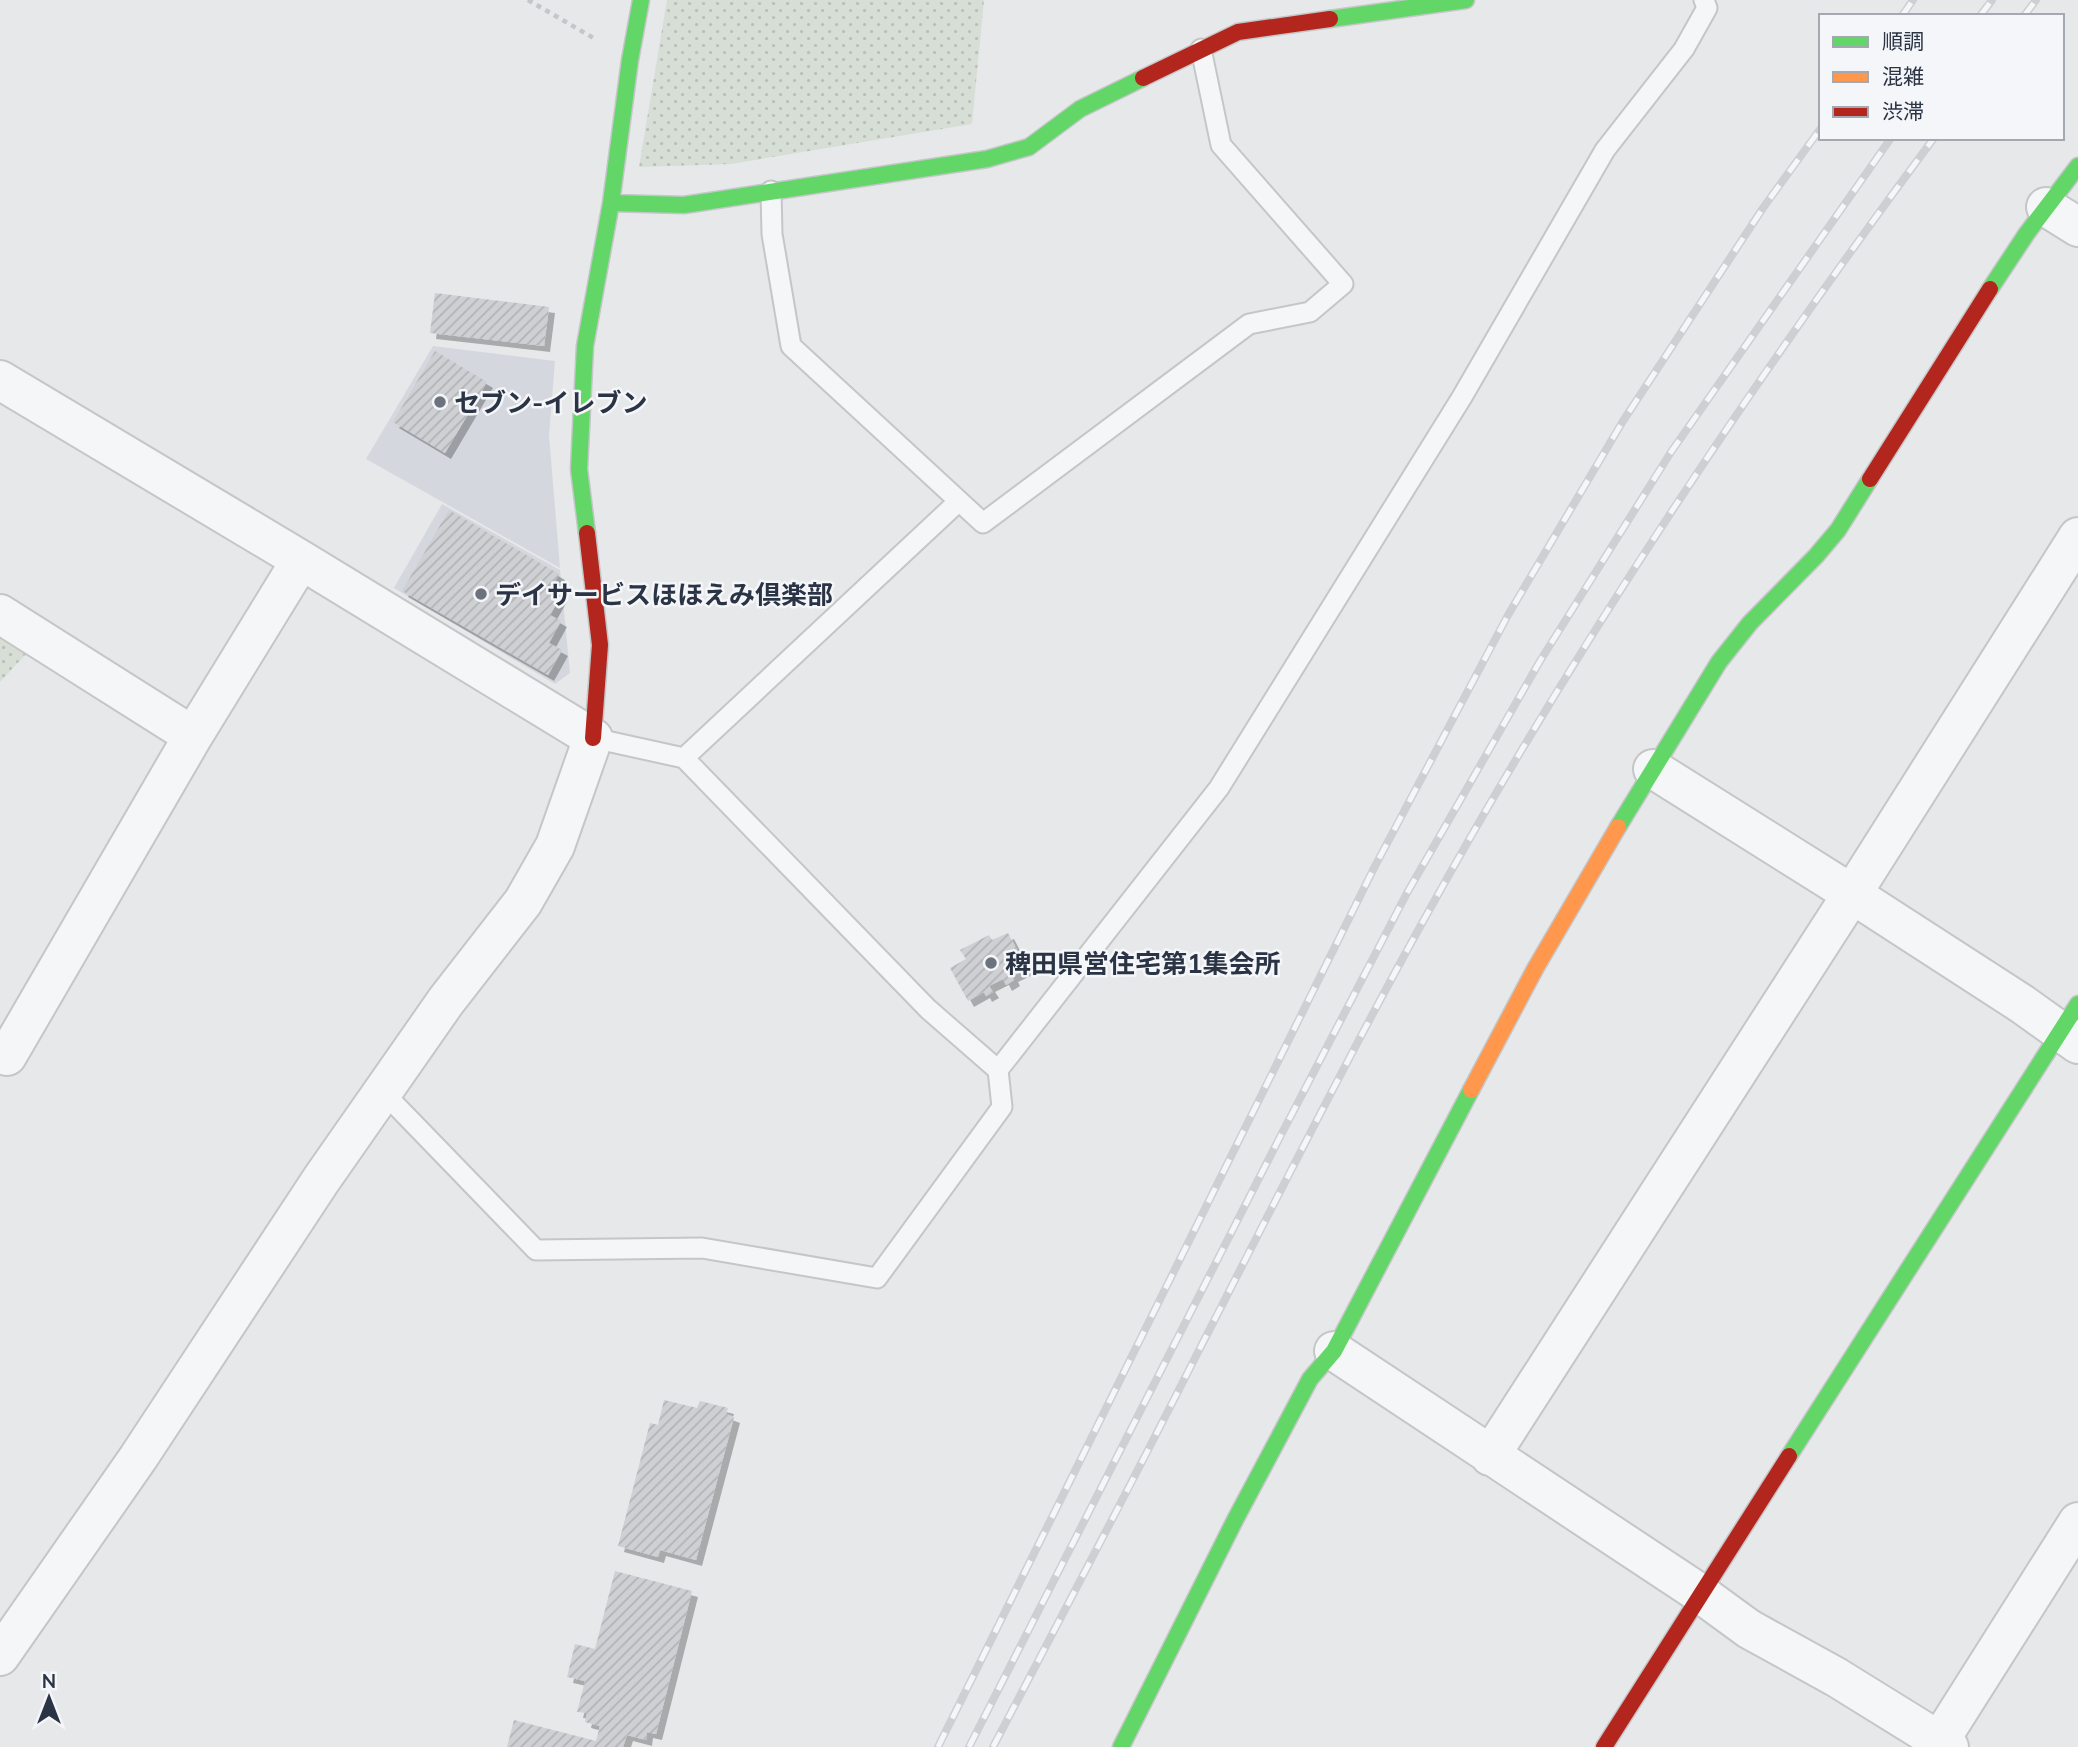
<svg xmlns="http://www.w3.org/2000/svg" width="2078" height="1747" font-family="Mulish,'Noto Sans JP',sans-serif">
	<defs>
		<pattern id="grass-dots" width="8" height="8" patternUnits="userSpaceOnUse" patternTransform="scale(1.75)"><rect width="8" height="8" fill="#d6ded6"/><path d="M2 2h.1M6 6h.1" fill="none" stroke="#b8bfb9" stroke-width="1.8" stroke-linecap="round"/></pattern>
		<pattern id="building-hatch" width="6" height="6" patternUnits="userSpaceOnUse" patternTransform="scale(1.75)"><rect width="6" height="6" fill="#ced0d3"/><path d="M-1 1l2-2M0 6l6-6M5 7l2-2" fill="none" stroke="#b1b3b6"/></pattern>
		<filter id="shadow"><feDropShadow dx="6" dy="6" stdDeviation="0" flood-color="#0004"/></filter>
	</defs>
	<rect width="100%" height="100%" fill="#e6e8ea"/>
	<path fill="#d4d7dd" d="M 433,346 L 555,361 L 549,435 L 560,568 L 366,459 Z
		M 442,504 L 560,570 L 570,673 L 555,684 L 394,588 Z"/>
	<path fill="url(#grass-dots)" d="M 667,0 L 984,0 L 972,124 L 731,164 L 639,167 Z
		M 0,614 L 41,638 L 0,682 Z"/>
	<path fill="url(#building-hatch)" filter="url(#shadow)" d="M 435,293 L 549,307 L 544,346 L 430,333 Z
		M 435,351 L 487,382 L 445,453 L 393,422 Z
		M 449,510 L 559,574 L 550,590 L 561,596 L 550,615 L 561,621 L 549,643 L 562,650 L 548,675 L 402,591 Z
		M 1008,933 L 1027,969 L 1012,976 L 1014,980 L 1006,985 L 1003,979 L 989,986 L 993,992 L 986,996 L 984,992 L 968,1001 L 950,968 L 966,959 L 960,950 L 989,935 L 992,940 Z
		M 664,1400 L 697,1408 L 700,1401 L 728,1408 L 726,1414 L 734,1417 L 696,1560 L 660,1550 L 658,1557 L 618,1546 L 650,1423 L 658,1425 Z
		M 615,1571 L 692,1591 L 656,1734 L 647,1732 L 646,1740 L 627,1735 L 623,1747 L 507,1747 L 514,1720 L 596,1741 L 600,1726 L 585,1722 L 587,1713 L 577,1712 L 585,1681 L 567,1677 L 575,1644 L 595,1649 Z"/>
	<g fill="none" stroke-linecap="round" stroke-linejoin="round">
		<g stroke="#c4c6c8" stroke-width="23">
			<path id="lane" d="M 771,191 L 772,234 L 791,346 L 983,523 L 1249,324 L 1310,312 L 1343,284 L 1221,145 L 1201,49
				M 684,758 L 959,501
				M 998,1070 L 1219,788 L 1462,397 L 1605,150 L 1684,49 L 1707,8 L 1704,0
				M 383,1092 L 536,1250 L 702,1248 L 877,1278 L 1002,1107 L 998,1070 L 928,1009 L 684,758 L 593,738"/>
		</g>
		<g stroke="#c4c6c8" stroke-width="42">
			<path id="street" d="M 2046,207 L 2078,227
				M 0,380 L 301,560 L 593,738 L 555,846 L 523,902 L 446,1001 L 321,1180 L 138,1458 L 0,1656
				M 0,614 L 193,736
				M 1653,769 L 1852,894 L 2022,1004 L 2078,1044
				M 7,1056 L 193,736 L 301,560
				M 1334,1351 L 1701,1594 L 1749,1629 L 1836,1677 L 1949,1747
				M 1490,1456 L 1852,894 L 2078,537
				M 1940,1740 L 2078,1522"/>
		</g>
		<g stroke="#c4c6c8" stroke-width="19">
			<path id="fast" d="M 1330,19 L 1466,0
				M 611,203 L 684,205 L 987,159 L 1029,147 L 1080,109 L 1143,78
				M 1990,289 L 2027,233 L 2078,166
				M 587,533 L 579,469 L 585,346 L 611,203 L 630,60 L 641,0
				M 1618,827 L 1719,662 L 1750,623 L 1816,556 L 1838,530 L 1870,479
				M 1789,1456 L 2078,1004
				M 1121,1747 L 1235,1520 L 1310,1379 L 1334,1351 L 1471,1090"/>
		</g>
		<g stroke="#c4c6c8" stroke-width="19">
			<path id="slow" d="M 1471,1090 L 1535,969 L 1618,827"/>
		</g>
		<g stroke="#c4c6c8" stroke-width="19">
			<path id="jam" d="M 1143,78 L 1238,32 L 1330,19
				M 1870,479 L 1990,289
				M 587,533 L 600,645 L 593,738
				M 1604,1747 L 1789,1456"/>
		</g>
		<path stroke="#c5c6ca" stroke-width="4.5" stroke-dasharray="5 5" stroke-linecap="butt" d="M 528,0 L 597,40"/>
		<use href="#lane" stroke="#f5f6f7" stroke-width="19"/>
		<use href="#street" stroke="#f5f6f7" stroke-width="38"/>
		<use href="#fast" stroke="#63d668" stroke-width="16"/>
		<use href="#slow" stroke="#ff974d" stroke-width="16"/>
		<use href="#jam" stroke="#b3261e" stroke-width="16"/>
		<g stroke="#cecfd2" stroke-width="8">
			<path id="rail" d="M 1902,16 L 1913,0
				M 1980,16 L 1992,0
				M 2024,16 L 2036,0
				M 938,1747 L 1374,868 L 1508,615 L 1623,421 L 1763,208 L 1821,128
				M 969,1747 L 1281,1135 L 1407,893 L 1540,661 L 1671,452 L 1891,138
				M 993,1747 C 1061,1617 1130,1487 1196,1356 C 1273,1206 1349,1054 1431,907 C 1580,639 1751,384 1934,138"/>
		</g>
		<use href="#rail" stroke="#f4f6f9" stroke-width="5" stroke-dasharray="16" stroke-linecap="butt"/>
	</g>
	<g fill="#6c737f" stroke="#f4f6f9" stroke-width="2.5">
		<circle cx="440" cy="402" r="7"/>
		<circle cx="481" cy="594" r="7"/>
		<circle cx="991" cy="963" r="7"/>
	</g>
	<g text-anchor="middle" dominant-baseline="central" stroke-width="5" stroke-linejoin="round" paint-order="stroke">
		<g font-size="26" font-weight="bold" fill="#2b3445" stroke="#f4f6f9" text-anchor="start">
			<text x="454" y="402">セブン-イレブン</text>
			<text x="495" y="594">デイサービスほほえみ倶楽部</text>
			<text x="1005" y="963">稗田県営住宅第1集会所</text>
		</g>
	</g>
	<rect x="1819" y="14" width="245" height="126" fill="#f4f6f9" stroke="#a4a8b1" stroke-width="2"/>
	<rect x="1833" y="37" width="35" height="10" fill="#63d668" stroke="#a4a8b1" stroke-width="2"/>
	<text x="1882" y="49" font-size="21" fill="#2b3445">順調</text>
	<rect x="1833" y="72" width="35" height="10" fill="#ff974d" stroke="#a4a8b1" stroke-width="2"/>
	<text x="1882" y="84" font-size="21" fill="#2b3445">混雑</text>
	<rect x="1833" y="107" width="35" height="10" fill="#b3261e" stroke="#a4a8b1" stroke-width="2"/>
	<text x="1882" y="119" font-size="21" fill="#2b3445">渋滞</text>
	<g transform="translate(49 1698)" stroke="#f4f6f9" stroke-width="5" paint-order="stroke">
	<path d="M0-5L12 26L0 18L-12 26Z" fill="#2b3445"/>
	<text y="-10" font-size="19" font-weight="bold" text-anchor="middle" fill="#2b3445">N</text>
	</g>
</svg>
